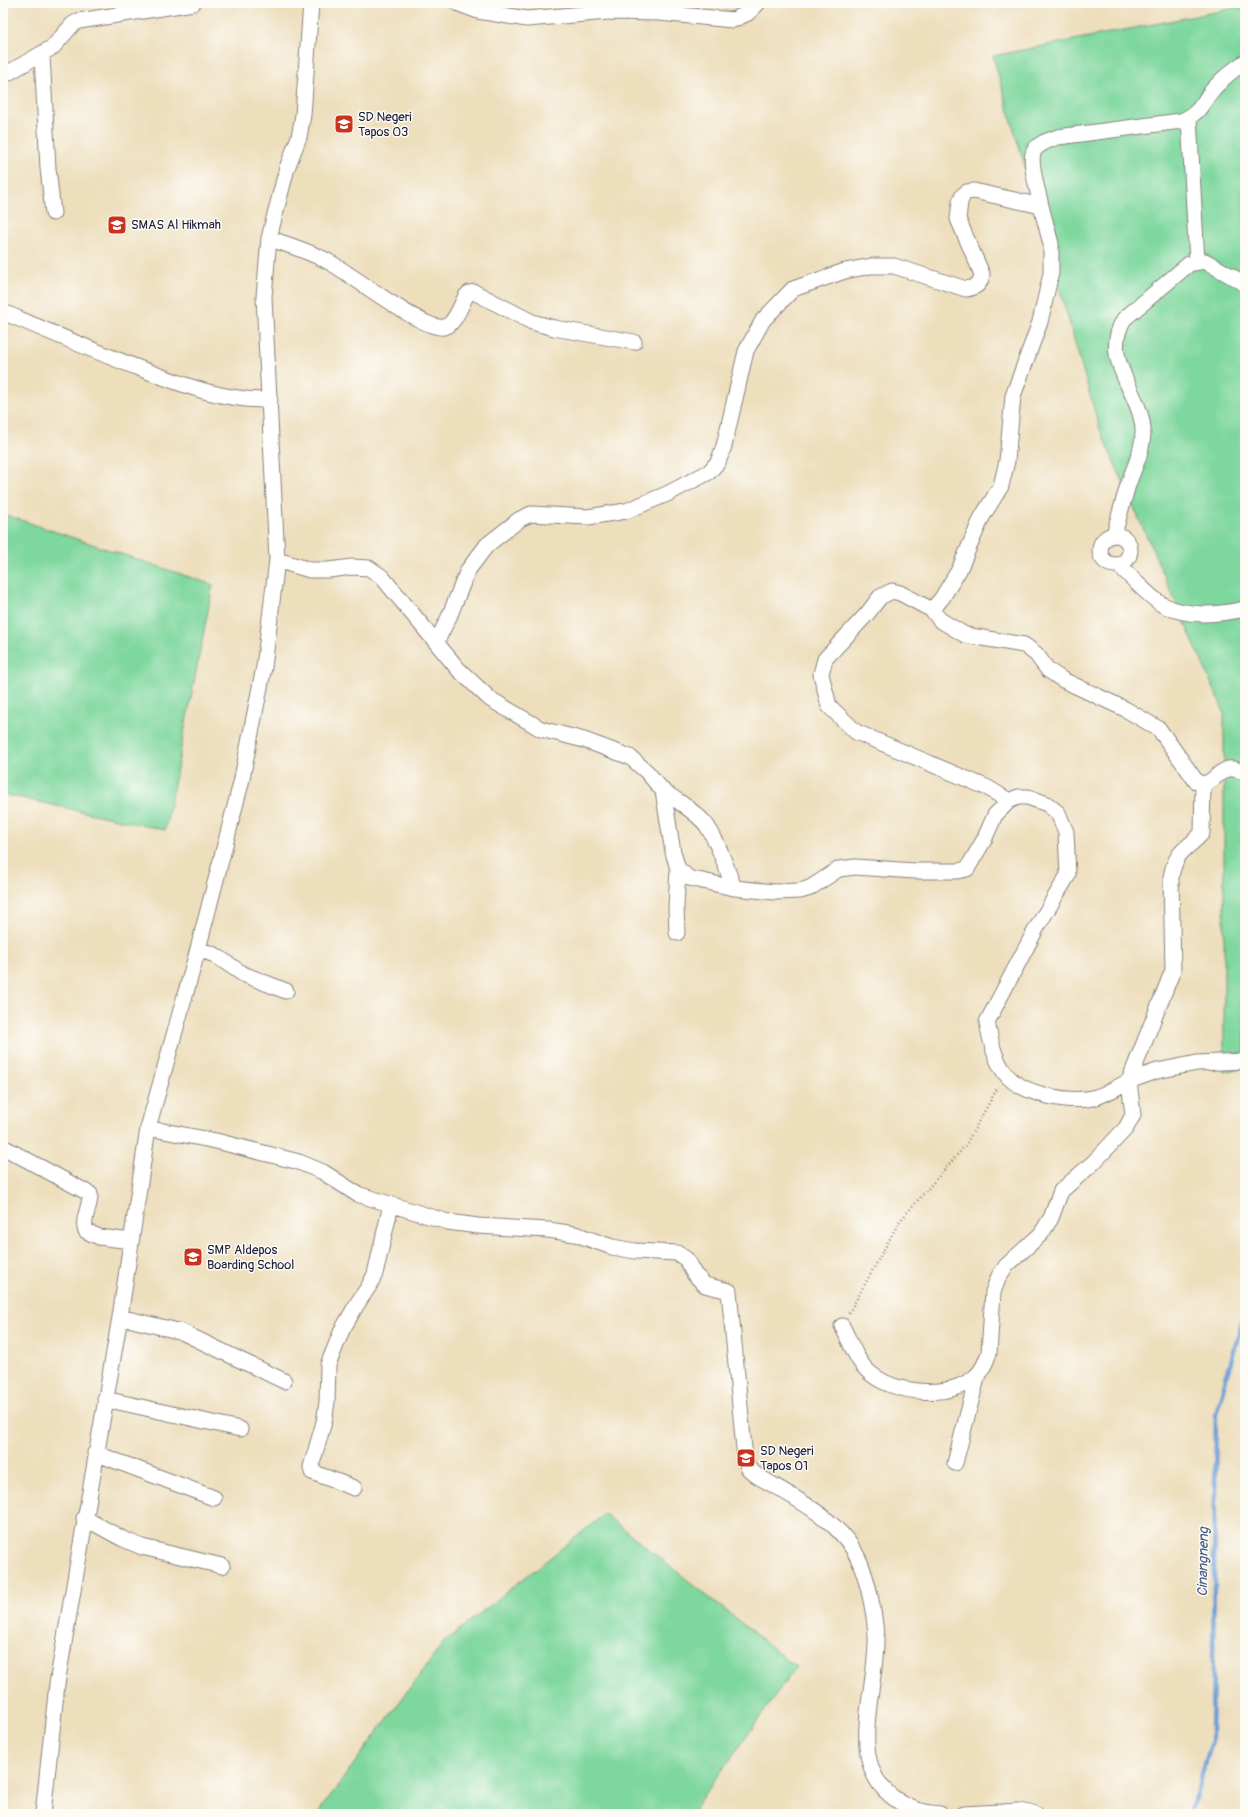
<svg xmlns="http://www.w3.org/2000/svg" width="1248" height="1817" font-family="Pangolin,sans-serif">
	<rect width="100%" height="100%" fill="#fdfcf7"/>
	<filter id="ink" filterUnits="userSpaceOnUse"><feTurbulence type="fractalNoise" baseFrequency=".025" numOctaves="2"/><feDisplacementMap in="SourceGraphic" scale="8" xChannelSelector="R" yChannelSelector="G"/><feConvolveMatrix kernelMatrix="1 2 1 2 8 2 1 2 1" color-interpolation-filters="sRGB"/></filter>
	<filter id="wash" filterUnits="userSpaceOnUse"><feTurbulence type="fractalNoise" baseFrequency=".012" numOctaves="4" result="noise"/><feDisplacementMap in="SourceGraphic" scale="16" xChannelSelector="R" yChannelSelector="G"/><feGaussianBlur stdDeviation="0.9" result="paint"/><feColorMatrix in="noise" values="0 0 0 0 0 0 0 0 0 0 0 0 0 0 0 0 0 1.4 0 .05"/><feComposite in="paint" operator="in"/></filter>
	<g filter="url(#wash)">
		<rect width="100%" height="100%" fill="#eddebc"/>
		<path fill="#7ed79d" stroke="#507c6c" d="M 1245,6 L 1245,1067 L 1224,1072 L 1224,712 L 1100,430 L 993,56 Z
			M 3,514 L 213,585 L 165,830 L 3,794 Z
			M 605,1514 L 796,1667 L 691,1814 L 317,1814 L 444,1642 Z"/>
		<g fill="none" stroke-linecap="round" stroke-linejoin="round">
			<path stroke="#6c9ed7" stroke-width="4.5" d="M 1190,1814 L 1212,1741 L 1216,1414 L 1245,1312"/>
		</g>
	</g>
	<g filter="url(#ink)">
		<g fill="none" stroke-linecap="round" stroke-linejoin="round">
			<g stroke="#88807c" stroke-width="17">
				<path id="minor" d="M 457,3 L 478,11 L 527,19 L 608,12 L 659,13 L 733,20 L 748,13 L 758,3
					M 42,55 L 48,168 L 53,213
					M 3,76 L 53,47 L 73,24 L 79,21 L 193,3
					M 1189,118 L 1197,262
					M 269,238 C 290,246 312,252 331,263 C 352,275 424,331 444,327 C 455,325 461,304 466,296 L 469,293 L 474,292 L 532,322 L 554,328 L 634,342
					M 3,312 C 50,332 96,352 144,370 C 186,386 224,401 270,400
					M 1114,535 C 1118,519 1123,502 1128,485 C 1134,467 1144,449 1143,429 C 1140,390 1100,360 1124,319 L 1189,264 L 1205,261 L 1245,284
					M1100 550a15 15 0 1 1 30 0a15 15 0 1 1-30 0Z
					M 277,560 L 310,570 L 329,570 L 352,567 L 369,568 L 382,577 L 458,669 L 490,699 L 541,729 L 584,740 L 630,757 L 647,772 L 663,791 L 673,852 L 678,869 L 689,878 L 734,888 L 775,892 L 800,891 L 810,888 L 839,869 L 855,867 L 915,871 L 957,871 L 967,869 L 984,840 L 995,815 L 1009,801 L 1018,797 L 1028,797 L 1047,804 L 1058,813 L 1066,832 L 1068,875 L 1036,929 L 987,1022 C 990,1038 994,1059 1005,1073 C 1021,1095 1072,1104 1096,1097 C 1107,1094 1119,1086 1129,1081 L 1173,970 L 1171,877 C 1176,849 1186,851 1202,833 L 1203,784
					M 1119,565 C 1130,576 1149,597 1163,605 C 1188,618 1218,615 1245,609
					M 932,610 L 940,620 L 965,635 L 1024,645 L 1036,654 L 1048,670 L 1063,680 L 1125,709 L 1159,729 L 1196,781 C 1210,790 1216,771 1229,769 C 1235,768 1240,771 1245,773
					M 437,641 L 449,617 L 468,570 L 487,545 L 520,519 L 531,514 L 588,517 L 626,511 L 667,494 L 709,472 L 718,462 L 724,446 L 746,351 L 763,320 L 793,289 L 845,271 L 871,266 L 894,266 L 966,289 C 976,288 981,283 982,274 L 958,219 L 960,202 L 963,195 L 967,192 L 974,191 L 1041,206 C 1039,193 1028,161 1034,151 C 1038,143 1050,140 1058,137 L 1181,121 C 1204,112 1202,99 1218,84 C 1225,76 1236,68 1245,62
					M 663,791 C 675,799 699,814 707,826 C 719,844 726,867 734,888
					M 1009,801 L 988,788 L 856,732 L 829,706 L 821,674 L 825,659 L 867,614 L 880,597 L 892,591 L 900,593 L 932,610 L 942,598 L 959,570 L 982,517 L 1001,486 L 1007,461 L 1013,396 L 1040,322 L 1051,273 L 1051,244 L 1041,206
					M 677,933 L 676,907 L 678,869
					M 198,949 L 215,955 L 243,974 L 286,991
					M 148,1128 L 216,1141 L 299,1162 L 323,1172 L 357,1194 L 448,1222 L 478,1226 L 548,1230 L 575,1234 L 612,1247 L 635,1251 L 677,1253 L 686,1259 L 694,1274 L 705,1285 L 729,1291 L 745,1459 L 749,1469 L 756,1475 C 792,1497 841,1519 859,1560 C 868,1580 875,1615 876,1637 C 878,1686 846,1759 890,1795 C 904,1807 922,1813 940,1814
					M 3,1147 L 90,1194 C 91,1206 81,1220 86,1231 L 99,1237 L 131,1241
					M 120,1317 L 182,1332 L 284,1381
					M 842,1326 C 850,1341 856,1361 870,1373 C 895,1394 947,1399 974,1378 C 982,1372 986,1362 989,1353 L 993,1292 L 999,1276 L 1006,1266 L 1041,1234 L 1051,1218 L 1061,1191 L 1094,1162 L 1126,1128 L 1133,1115 L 1129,1081 L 1157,1071 L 1197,1063 L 1245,1061
					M 105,1399 L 240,1429
					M 95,1453 L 214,1498
					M 955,1463 L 978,1374
					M 354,1488 L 312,1472 L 311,1467 L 324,1422 L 327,1402 L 328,1365 L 342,1330 L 357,1304 L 369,1286 L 375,1274 L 391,1205
					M 84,1518 L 123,1539 L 142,1547 L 222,1566
					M 43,1814 L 57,1684 L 120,1317 L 148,1128 L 198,949 L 241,783 L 264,667 L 277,560 L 264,297 L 269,238 L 287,168 L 299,137 L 303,115 L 311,3
					M 964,1814 L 1019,1811 L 1036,1814"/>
			</g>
			<path stroke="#88807c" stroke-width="2.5" stroke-dasharray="1 3" stroke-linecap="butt" d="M 849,1313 L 899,1222 L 965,1146 L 998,1087"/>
			<use href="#minor" stroke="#fff" stroke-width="15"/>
		</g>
	</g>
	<defs>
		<g id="school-square" transform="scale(1)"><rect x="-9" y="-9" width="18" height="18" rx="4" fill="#c8321e" stroke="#fdfcf7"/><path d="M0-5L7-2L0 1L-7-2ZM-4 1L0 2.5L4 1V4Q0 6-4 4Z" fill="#fff"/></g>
	</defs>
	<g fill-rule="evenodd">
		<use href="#school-square" x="344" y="124"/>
		<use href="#school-square" x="117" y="225"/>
		<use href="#school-square" x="193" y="1257"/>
		<use href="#school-square" x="746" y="1458"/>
	</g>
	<g text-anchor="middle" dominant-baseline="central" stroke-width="3" stroke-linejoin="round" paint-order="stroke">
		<g font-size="13" fill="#22223b" stroke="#fdfcf7" text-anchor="start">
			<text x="358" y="117">SD Negeri<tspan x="358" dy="15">Tapos 03</tspan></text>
			<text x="131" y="225">SMAS Al Hikmah</text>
			<text x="207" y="1250">SMP Aldepos<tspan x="207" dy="15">Boarding School</tspan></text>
			<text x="760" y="1451">SD Negeri<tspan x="760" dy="15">Tapos 01</tspan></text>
		</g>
		<g font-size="14" font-style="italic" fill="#435a81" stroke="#fdfcf7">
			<text transform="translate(1203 1562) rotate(-89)">Cinangneng</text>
		</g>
	</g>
	<rect width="1248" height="1817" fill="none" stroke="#fdfcf7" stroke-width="16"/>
</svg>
